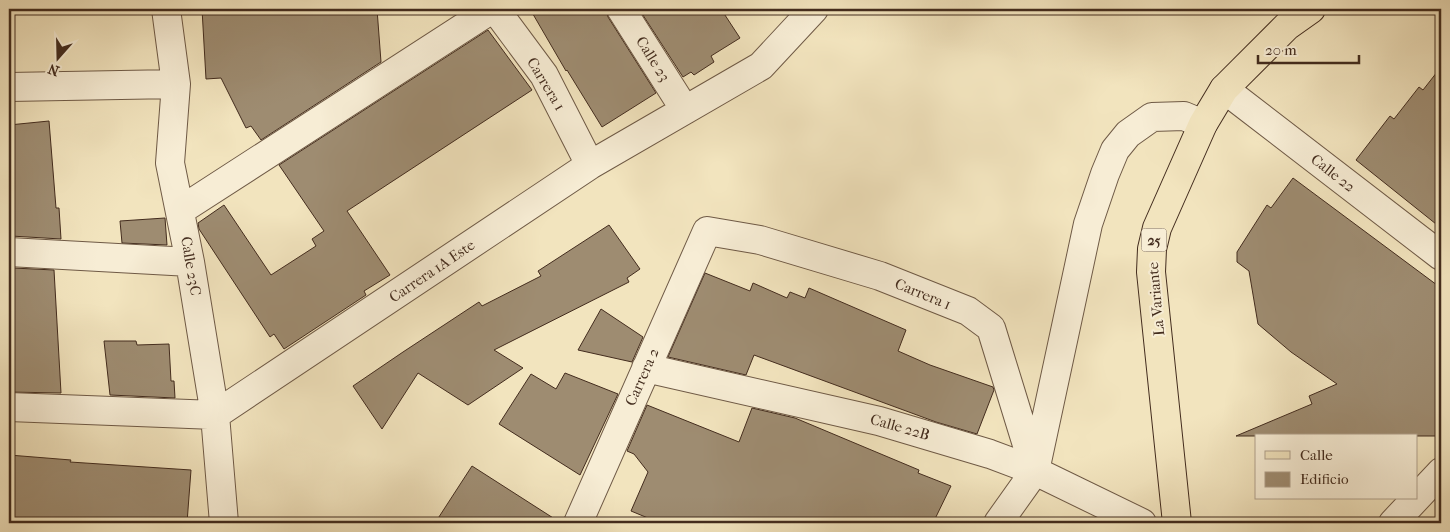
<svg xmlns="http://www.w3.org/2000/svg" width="1450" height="532" font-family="'IM FELL French Canon',serif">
	<rect width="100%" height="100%" fill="#f2e4be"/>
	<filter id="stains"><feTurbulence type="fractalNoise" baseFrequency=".004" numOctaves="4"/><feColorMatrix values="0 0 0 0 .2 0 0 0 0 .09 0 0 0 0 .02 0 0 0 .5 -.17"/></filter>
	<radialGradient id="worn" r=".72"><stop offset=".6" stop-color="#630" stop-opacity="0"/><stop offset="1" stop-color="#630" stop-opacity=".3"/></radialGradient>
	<path fill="#9e8c71" stroke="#432c1e" d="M 202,9 L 377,9 L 381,62 L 261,140 L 251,126 L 246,128 L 221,78 L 206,79 Z
		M 530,9 L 606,9 L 608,17 L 656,93 L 602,127 L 567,70 L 566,71 Z
		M 639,9 L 721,9 L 740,38 L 711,56 L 714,62 L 694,75 L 691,72 L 683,77 Z
		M 488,30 L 532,90 L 347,211 L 390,275 L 364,291 L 366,295 L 284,349 L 274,334 L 270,337 L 199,229 L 198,223 L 224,205 L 271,275 L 316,246 L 312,239 L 324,231 L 279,165 Z
		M 1441,67 L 1441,228 L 1356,160 L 1390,116 L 1394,119 L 1419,87 L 1423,90 Z
		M 49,121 L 56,208 L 59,208 L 61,239 L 11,236 L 9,212 L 12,212 L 9,181 L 9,125 Z
		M 1293,178 L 1441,288 L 1441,436 L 1236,436 L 1312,404 L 1309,396 L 1337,384 L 1291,352 L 1258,324 L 1249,271 L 1237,262 L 1237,252 L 1267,205 L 1271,208 Z
		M 165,218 L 167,245 L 122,243 L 120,221 Z
		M 609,225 L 640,269 L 627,278 L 629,282 L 494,350 L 523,368 L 468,405 L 418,373 L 382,429 L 353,386 L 403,352 L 479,302 L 482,306 L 541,276 L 538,271 Z
		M 13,268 L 54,270 L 61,393 L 9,392 L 9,270 L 13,269 Z
		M 705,273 L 750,291 L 753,283 L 787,298 L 790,292 L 805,298 L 809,288 L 906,330 L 898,351 L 930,365 L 993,387 L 994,390 L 977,434 L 936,422 L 754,355 L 746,375 L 668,357 Z
		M 601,309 L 643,337 L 632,362 L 578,350 Z
		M 104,341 L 136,341 L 137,345 L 169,344 L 171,381 L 174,381 L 175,398 L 110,395 Z
		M 565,373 L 618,394 L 580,475 L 499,424 L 531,374 L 556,389 Z
		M 647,405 L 739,442 L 752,408 L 795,418 L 919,470 L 918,473 L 951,486 L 933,523 L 660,523 L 631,511 L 648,472 L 634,454 L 627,451 Z
		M 9,455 L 71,460 L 70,462 L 191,470 L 187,523 L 55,523 L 9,519 Z
		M 472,466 L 561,523 L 435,523 Z"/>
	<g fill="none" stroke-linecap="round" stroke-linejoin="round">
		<g stroke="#6f5a46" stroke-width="30">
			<path id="minor" d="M 166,9 L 176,84 L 170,163 L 190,262 L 215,415 L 224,523
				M 495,9 L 544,75 L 590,165
				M 621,9 L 685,110
				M 9,87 L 176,84
				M 1224,89 L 1441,256
				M 181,210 L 492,9
				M 9,252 L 190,262
				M 646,368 L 879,421 L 990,454 L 1035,471 L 1142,523
				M 9,407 L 215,415 L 590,165 L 761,66 L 814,9
				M 578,523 L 707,231 L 760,240 L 880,276 L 968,311 L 991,328 L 1035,471
				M 998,523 L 1035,471 L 1088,224 L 1105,174 L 1115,150 L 1128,134 L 1152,117 L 1184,116 L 1203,124
				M 1393,523 L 1441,472"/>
		</g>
		<g stroke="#432c1e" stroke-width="30">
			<path id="primary" d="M 1177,523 L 1151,272 L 1152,249 L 1157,228 L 1203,124 L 1224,89 L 1287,26 L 1311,9"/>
		</g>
		<use href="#minor" stroke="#f7edd5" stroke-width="28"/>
		<use href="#primary" stroke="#f2e4be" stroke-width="28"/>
	</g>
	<g text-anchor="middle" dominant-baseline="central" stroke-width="4" stroke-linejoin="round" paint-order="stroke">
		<rect fill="#f7edd5" stroke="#796655" stroke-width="1" x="1141.5" y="228.5" width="25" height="23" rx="4"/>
		<g font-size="14" font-weight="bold" fill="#432c1e">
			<text x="1154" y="240">25</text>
		</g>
		<g font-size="15" fill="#432c1e" stroke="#f7edd5">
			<text transform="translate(653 59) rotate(58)">Calle 23</text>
			<text transform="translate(546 84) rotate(59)">Carrera 1</text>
			<text transform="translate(1333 173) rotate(38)">Calle 22</text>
			<text transform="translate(191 266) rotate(80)">Calle 23C</text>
			<text transform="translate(432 271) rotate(-34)">Carrera 1A Este</text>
			<text transform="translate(923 294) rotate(22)">Carrera 1</text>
			<text transform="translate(1156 299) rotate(-95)">La Variante</text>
			<text transform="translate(642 377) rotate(-66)">Carrera 2</text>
			<text transform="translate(900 427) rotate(16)">Calle 22B</text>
		</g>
	</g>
	<rect width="1450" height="532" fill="none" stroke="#f2e4be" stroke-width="30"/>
	<rect x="10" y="10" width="1430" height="512" fill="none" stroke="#432c1e" stroke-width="2.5"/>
	<rect x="15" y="15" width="1420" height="502" fill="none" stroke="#432c1e"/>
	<rect x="1255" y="434" width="162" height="65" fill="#f7edd5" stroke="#afa08c"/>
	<rect x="1265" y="451" width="25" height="8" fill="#f2e4be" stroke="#afa08c"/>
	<text x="1300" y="460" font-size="15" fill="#432c1e">Calle</text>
	<rect x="1265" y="472" width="25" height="15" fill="#9e8c71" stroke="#afa08c"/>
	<text x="1300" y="484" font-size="15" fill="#432c1e">Edificio</text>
	<g transform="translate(58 58) rotate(200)" stroke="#f7edd5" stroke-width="4" paint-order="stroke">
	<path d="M0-4L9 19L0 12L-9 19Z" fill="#432c1e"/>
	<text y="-8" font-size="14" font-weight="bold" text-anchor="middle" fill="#432c1e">N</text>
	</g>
	<path d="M1258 55v8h101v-8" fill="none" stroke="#432c1e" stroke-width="2.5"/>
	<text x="1265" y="55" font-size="15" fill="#432c1e" stroke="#f7edd5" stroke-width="4" paint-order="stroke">20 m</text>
	<rect width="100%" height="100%" filter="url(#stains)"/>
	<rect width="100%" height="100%" fill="url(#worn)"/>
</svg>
